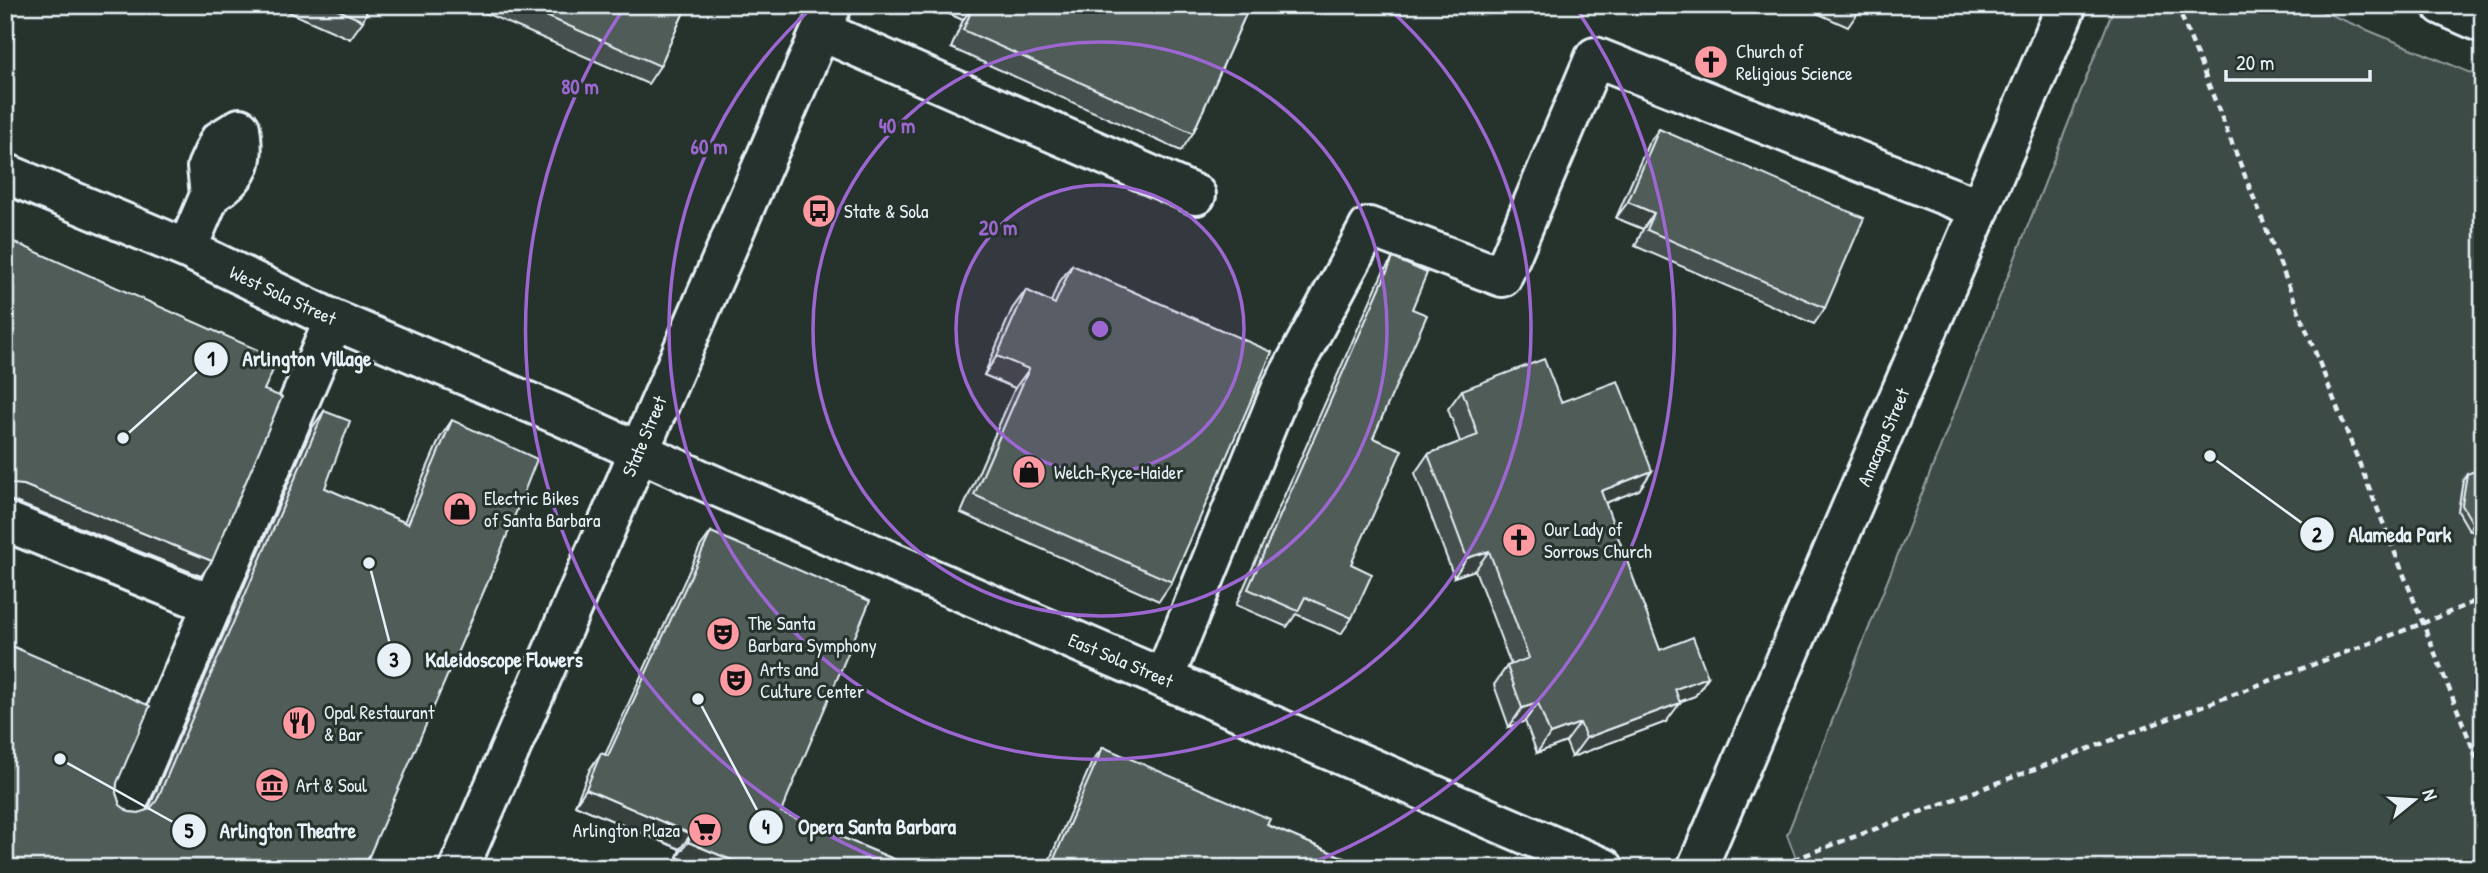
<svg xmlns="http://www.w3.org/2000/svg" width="2488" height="873" font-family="'Patrick Hand',sans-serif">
	<rect width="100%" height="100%" fill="#26332d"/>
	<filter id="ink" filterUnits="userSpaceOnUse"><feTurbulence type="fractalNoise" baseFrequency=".0143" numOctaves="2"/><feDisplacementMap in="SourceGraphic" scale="14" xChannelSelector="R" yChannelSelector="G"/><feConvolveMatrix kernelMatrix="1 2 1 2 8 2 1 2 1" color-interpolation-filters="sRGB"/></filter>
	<g filter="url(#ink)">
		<path fill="#3e4b47" stroke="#939ea0" stroke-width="2" d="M 2115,5 L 2307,5 L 2483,78 L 2483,868 L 1800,868 L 1787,835 Z"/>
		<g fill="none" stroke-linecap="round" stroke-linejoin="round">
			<g stroke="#e8f1f8" stroke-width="44">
				<path id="minor" d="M 2442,5 L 2483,23
					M 821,31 L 1196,195
					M 5,173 L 187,249 L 334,320 L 559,415 L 704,481 L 1604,868
					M 187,249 L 210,195 L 207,167 L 219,141 L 240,128 C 245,164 240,175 210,195
					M 5,521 L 213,605
					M 1164,678 L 1281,390 L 1369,227 L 1502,277 L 1595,57 L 1980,209
					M 125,809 L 334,320
					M 459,868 L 832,5
					M 1697,868 L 2067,5"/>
			</g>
			<path stroke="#e8f1f8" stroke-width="4.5" stroke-dasharray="7 5" stroke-linecap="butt" d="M 2177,5 L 2483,774
				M 1771,868 L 2421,624 L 2483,598"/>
			<use href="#minor" stroke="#26332d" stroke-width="38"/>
		</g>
		<path fill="#454f4d" stroke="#e8f1f8" stroke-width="2" d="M 273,5 L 369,5 L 363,21 L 350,39 Z
			M 467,5 L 687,5 L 660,66 L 648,84 Z
			M 946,5 L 1250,5 L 1193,133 L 1181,151 L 951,48 L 963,20 L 943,11 Z
			M 1659,129 L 1825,308 L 1814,324 L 1635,246 L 1643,229 L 1616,218 L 1648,144 Z
			M 1393,258 L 1412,309 L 1373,438 L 1351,564 L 1352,618 L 1341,634 L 1296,614 L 1287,627 L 1236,605 L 1382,274 Z
			M 1072,265 L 1172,582 L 1159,601 L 961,513 L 1015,388 L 984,375 L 1012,309 L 1026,290 L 1051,302 L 1058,284 Z
			M 1462,390 L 1561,402 L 1652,471 L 1639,490 L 1605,503 L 1660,650 L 1708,677 L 1695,696 L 1679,702 L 1666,722 L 1572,757 L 1566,742 L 1537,753 L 1525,721 L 1509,727 L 1494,685 L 1507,666 L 1511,665 L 1475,570 L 1454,577 L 1415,473 L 1428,454 L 1460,442 L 1448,409 Z
			M 324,411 L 325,488 L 404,522 L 440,438 L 452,420 L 364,868 L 5,868 L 117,783 L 116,793 L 120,805 L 129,812 L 139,813 L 148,810 L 312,428 Z
			M 2467,474 L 2483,535 L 2469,530 L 2458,511 L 2463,480 Z
			M 711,532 L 781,812 L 915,868 L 702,868 L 677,857 L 680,849 L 575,805 L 590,769 L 601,753 L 605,755 L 700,547 Z
			M 1103,747 L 1267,825 L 1368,868 L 1046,868 L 1092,762 Z"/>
		<path fill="#38403e" stroke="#e8f1f8" stroke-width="2" d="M 947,5 L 974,5 L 963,20 L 943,11 Z
			M 1799,5 L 1847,5 L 1859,11 L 1848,27 Z
			M 1628,202 L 1654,213 L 1643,229 L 1616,218 Z
			M 997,356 L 1029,369 L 1015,388 L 984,375 Z
			M 1652,471 L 1639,490 L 1587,510 L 1601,491 Z
			M 5,481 L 24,485 L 212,561 L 201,576 L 13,501 L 5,500 Z
			M 2473,524 L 2483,527 L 2483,535 L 2469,530 Z
			M 1489,551 L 1475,570 L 1454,577 L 1467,558 Z
			M 1708,677 L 1695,696 L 1662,708 L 1675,689 Z
			M 1538,703 L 1525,721 L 1509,727 L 1522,708 Z
			M 1680,703 L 1666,722 L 1572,757 L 1586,738 Z
			M 1580,723 L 1566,742 L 1537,753 L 1550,734 Z
			M 586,789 L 691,834 L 680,849 L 575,805 Z
			M 688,842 L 751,868 L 702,868 L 677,857 Z"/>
		<path fill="#505c59" stroke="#e8f1f8" stroke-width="2" d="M 327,5 L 369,5 L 363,21 Z
			M 521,5 L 687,5 L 660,66 Z
			M 974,5 L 1250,5 L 1193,133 L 963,30 Z
			M 1847,5 L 1862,5 L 1859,11 Z
			M 1659,129 L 1864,218 L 1825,308 L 1647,230 L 1654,213 L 1628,202 Z
			M 5,238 L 278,359 L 264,390 L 282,397 L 212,561 L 24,485 L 12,484 L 5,481 Z
			M 1393,258 L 1427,273 L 1412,309 L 1427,315 L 1373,438 L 1402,450 L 1351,564 L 1372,574 L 1352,618 L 1305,597 L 1298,611 L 1248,589 Z
			M 1072,265 L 1272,352 L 1172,582 L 974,495 L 1029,369 L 997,356 L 1026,290 L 1055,304 Z
			M 1544,359 L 1561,402 L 1618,381 L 1652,471 L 1601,491 L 1660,650 L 1693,637 L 1708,677 L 1675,689 L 1680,703 L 1586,738 L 1580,723 L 1550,734 L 1538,703 L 1522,708 L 1507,666 L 1529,658 L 1489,551 L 1467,558 L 1428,454 L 1478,435 L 1462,390 Z
			M 324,411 L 350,421 L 325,488 L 408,524 L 452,420 L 537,459 L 496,563 L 364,868 L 5,868 L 5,643 L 150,706 L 117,783 L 116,793 L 120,805 L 129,812 L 139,813 L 150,809 L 157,800 Z
			M 2483,468 L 2483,527 L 2473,524 L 2462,505 L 2467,474 Z
			M 711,532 L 870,601 L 781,812 L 915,868 L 751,868 L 688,842 L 691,834 L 586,789 L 601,753 L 608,756 Z
			M 1103,747 L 1270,819 L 1267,825 L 1368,868 L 1050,868 Z"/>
	</g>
	<circle cx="1100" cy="329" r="144" fill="#9c67d0" fill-opacity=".12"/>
	<g fill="none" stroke="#9c67d0" stroke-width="3.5">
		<circle cx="1100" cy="329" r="144"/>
		<circle cx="1100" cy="329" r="287"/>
		<path d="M1386 6A431 431 0 1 1 814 6"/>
		<path d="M899 867A574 574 0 0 1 624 8M1576 8A574 574 0 0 1 1301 867"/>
	</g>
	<defs>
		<g id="church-disc" transform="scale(1.75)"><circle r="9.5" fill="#ff9aa2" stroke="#26332d"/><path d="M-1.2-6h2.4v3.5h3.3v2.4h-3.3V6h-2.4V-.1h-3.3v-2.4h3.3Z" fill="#111"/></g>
		<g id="bus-disc" transform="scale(1.75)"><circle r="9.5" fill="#ff9aa2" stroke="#26332d"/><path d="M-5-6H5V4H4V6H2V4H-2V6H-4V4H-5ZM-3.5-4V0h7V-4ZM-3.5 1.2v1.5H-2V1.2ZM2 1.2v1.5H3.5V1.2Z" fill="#111"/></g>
		<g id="shop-disc" transform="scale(1.75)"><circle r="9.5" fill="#ff9aa2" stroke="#26332d"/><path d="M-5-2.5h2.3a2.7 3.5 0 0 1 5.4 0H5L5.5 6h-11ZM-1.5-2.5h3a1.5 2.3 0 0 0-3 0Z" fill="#111"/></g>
		<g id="theatre-disc" transform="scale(1.75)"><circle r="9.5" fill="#ff9aa2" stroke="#26332d"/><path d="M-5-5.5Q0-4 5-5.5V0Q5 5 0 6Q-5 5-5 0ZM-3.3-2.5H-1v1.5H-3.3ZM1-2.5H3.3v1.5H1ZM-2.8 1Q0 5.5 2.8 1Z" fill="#111"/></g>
		<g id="restaurant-disc" transform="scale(1.75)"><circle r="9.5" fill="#ff9aa2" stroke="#26332d"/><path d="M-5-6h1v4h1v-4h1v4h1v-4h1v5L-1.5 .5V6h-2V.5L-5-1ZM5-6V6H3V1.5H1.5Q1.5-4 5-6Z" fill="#111"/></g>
		<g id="museum-disc" transform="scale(1.75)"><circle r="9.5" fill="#ff9aa2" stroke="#26332d"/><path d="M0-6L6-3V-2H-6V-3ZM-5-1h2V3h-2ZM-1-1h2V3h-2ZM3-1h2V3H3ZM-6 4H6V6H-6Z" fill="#111"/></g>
		<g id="supermarket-disc" transform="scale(1.75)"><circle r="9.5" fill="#ff9aa2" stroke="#26332d"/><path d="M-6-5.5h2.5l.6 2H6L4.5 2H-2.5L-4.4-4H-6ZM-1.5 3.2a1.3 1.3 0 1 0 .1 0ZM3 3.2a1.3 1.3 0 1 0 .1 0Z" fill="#111"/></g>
	</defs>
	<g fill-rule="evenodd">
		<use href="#church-disc" x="1711" y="62"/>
		<use href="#bus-disc" x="819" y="211"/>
		<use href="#shop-disc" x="1029" y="472"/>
		<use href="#shop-disc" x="460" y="509"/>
		<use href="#church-disc" x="1519" y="540"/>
		<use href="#theatre-disc" x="723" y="634"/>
		<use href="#theatre-disc" x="736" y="680"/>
		<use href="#restaurant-disc" x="299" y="723"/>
		<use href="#museum-disc" x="272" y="785"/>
		<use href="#supermarket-disc" x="705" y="830"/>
	</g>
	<g text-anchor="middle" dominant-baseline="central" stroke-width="6" stroke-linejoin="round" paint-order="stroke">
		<g font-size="19" fill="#e8f1f8" stroke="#26332d" text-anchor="start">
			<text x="1736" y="51">Church of<tspan x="1736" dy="22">Religious Science</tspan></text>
			<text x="844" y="211">State &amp; Sola</text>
			<text x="1054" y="472">Welch-Ryce-Haider</text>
			<text x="484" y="498">Electric Bikes<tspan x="484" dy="22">of Santa Barbara</tspan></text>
			<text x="1544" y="529">Our Lady of<tspan x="1544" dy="22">Sorrows Church</tspan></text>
			<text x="748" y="623">The Santa<tspan x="748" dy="22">Barbara Symphony</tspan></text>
			<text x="760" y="669">Arts and<tspan x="760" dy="22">Culture Center</tspan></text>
			<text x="324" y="712">Opal Restaurant<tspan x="324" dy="22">&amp; Bar</tspan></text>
			<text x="296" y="785">Art &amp; Soul</text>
			<text x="680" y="830" text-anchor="end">Arlington Plaza</text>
		</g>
		<g font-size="19" fill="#e8f1f8" stroke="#26332d">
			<text transform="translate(283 295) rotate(25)">West Sola Street</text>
			<text transform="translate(644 436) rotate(-67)">State Street</text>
			<text transform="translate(1883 437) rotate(-67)">Anacapa Street</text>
			<text transform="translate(1121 660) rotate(23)">East Sola Street</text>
		</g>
	</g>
	<circle cx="1100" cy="329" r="10" fill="#9c67d0" stroke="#26332d" stroke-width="3.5"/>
	<g font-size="21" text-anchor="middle" font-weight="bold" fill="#9c67d0" stroke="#26332d" stroke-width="6" stroke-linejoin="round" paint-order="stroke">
		<text x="580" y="94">80 m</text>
		<text x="897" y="133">40 m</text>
		<text x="709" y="154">60 m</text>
		<text x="998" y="235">20 m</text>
	</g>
	<path fill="none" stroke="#e8f1f8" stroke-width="2.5" d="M123 438L211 359M2210 456L2317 534M369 563L394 660M698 699L766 827M60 759L189 831"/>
	<g fill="#e8f1f8" stroke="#26332d" stroke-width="2.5">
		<circle cx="123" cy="438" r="7"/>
		<circle cx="2210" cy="456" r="7"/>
		<circle cx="369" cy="563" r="7"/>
		<circle cx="698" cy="699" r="7"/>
		<circle cx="60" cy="759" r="7"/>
		<circle cx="211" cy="359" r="18"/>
		<circle cx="2317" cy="534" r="18"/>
		<circle cx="394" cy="660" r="18"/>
		<circle cx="766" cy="827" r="18"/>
		<circle cx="189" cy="831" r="18"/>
	</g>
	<g font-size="21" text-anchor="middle" font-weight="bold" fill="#111">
		<text x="211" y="366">1</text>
		<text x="2317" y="542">2</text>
		<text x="394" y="667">3</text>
		<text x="766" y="834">4</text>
		<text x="189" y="838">5</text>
	</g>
	<g font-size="21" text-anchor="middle" font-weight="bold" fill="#e8f1f8" stroke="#26332d" stroke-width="6" stroke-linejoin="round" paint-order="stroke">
		<text x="307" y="366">Arlington Village</text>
		<text x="2400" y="542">Alameda Park</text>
		<text x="504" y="667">Kaleidoscope Flowers</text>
		<text x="877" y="834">Opera Santa Barbara</text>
		<text x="288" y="838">Arlington Theatre</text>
	</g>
	<rect width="2488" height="873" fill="none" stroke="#26332d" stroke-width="28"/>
	<rect x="14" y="14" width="2460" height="845" fill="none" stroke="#e8f1f8" stroke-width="2.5" filter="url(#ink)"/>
	<g transform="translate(2414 800) rotate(72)" stroke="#26332d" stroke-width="5" paint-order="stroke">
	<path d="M0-5L12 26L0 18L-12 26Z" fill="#e8f1f8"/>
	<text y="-10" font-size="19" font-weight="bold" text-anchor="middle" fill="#e8f1f8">N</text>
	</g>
	<path d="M2226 70v10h144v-10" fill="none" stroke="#e8f1f8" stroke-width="3.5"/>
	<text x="2236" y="70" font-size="21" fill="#e8f1f8" stroke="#26332d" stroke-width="5" paint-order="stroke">20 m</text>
</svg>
